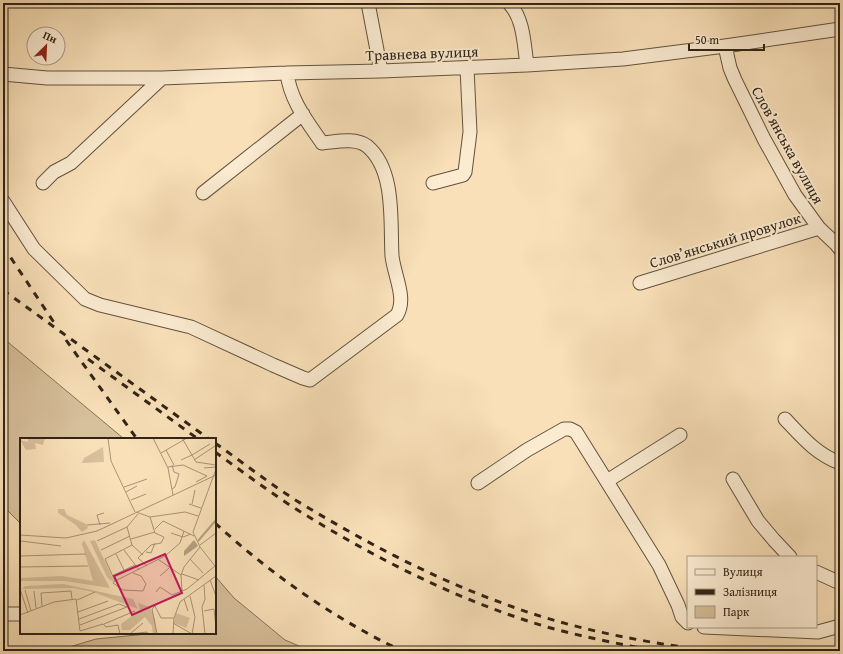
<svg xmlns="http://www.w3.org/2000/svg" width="843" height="654" font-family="'Gentium Book Plus',serif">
	<rect width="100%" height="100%" fill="#f9e0b8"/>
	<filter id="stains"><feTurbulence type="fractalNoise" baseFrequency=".005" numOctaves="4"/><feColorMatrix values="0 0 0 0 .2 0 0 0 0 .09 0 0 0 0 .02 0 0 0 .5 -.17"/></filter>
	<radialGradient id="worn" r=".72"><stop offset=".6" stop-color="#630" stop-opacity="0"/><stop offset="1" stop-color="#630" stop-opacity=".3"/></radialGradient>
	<path fill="#d7c09c" stroke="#847259" d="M 3,338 L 123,438 L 21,439 L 21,524 L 3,506 Z
		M 215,576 L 234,598 L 285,640 L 311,651 L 56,651 L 96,639 L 157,633 L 215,633 Z"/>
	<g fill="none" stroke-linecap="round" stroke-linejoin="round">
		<g stroke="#63523e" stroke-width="15">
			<path id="minor" d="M 368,3 L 381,71
				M 509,3 C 524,19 524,45 527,65
				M 725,46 L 730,68 L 735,80 L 764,139 L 795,195 L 819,228 L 836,244 L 840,249
				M 3,74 L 47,78 L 162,78 L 287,73 L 381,71 L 527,65 L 623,59 L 725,46 L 840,29
				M 43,183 L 54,172 L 71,163 L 162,78
				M 433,183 L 463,175 L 465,172 L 470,132 L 467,68
				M 203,193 L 303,114
				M 3,201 L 34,249 L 85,299 L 100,305 L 191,327 L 273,365 L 303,378 L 310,380 L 397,315 C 407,298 394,275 392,256 C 390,223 396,170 367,146 C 355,137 335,142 322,143 C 307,121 290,100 287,73
				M 640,283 L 819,228
				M 785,419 C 802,437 816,454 840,463
				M 733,479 L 758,521 L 774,540 L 790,557
				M 607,481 L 680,435
				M 478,483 L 527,450 L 564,429 L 570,429 L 576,432 L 659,565 L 678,605 L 682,617 L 688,623
				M 816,572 L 840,583
				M 3,614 L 21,614
				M 704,627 L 818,632 L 840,626"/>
		</g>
		<use href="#minor" stroke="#fbebd1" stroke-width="13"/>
		<path stroke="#312316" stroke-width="3" stroke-dasharray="7 7" stroke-linecap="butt" d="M 3,246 L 57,327
			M 3,290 L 209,439
			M 66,340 L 137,439
			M 88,359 L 198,439
			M 215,443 C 242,462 269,483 297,501 C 363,541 432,578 505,604 C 571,629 642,642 711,651
			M 215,452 C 246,474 277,498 309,517 C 384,563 463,602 547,627 C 583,637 620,644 656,651
			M 215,523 C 271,574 333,618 402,651"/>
	</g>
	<g text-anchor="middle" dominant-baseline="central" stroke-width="4" stroke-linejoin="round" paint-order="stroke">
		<g font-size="15" fill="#312316" stroke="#fbebd1">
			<text transform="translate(422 53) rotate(-2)">Травнева вулиця</text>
			<text transform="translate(788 145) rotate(61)">Слов’янська вулиця</text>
			<text transform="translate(725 240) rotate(-17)">Слов’янський провулок</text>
		</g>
	</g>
	<g transform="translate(20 438)">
		<rect width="196" height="196" fill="#f9e0b8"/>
		<path d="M 8,0 L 25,0 L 23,7 L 15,5 L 16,11 L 6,12 L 0,2 L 8,4 ZM 83,9 L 84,24 L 62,25 L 64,20 ZM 38,71 L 44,71 L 47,77 L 66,86 L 68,90 L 62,94 L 56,87 L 38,75 ZM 64,102 L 90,150 L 45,143 L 0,143 L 0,140 L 42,138 L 73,143 L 62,106 ZM 75,102 L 94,143 L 93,144 L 87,139 L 70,103 ZM 43,146 L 113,161 L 118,171 L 73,154 L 53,150 L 2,151 L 5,148 ZM 118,165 L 130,169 L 135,181 L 137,196 L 133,196 L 132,188 L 125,179 L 110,192 L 102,192 L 101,186 L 120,172 ZM 156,175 L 170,180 L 166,190 L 154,185 Z" fill="#d7c09c"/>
		<path d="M 174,102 L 178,108 L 164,118 L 164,113 Z" fill="#b5a081"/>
		<path fill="none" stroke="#b5a081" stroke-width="2" d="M 178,103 L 196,82"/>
		<path fill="none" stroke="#a99477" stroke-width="1" d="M 88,0 L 91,23 L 115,74M 133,0 L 148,30 L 153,57M 162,0 L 176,24 L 196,27M 146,12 L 154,27M 141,15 L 167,0M 172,17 L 190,6M 161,22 L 172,17M 174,22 L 195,8M 152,27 L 154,34 L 159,36 L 155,49 L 152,51M 148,29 L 163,27 L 187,38M 184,30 L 196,29M 176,44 L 187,38M 104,49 L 127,41M 106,54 L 117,48M 111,62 L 126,56M 169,66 L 181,70M 172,66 L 175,52M 116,74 L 130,79 L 165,74 L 178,78M 67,87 L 90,85M 80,87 L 77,77 L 84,75M 107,89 L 112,107 L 123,117M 107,89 L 118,76M 135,91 L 143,83 L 174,98M 151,95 L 163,99 L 171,96M 0,97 L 46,100 L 77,93 L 196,37M 111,101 L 135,94M 1,103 L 41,108M 77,103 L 107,89M 112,107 L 85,121 L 95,143 L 93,145 L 103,152 L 123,153 L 126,146 L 121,138 L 113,135M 180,107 L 196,95M 180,109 L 173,94 L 196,31M 180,109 L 195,128M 81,112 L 110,98M 104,112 L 119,132M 126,114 L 131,115 L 135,105M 96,116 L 104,132M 0,118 L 66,116M 170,121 L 183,135M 139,122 L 161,137M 127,128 L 118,120 L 131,107 L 141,105 L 144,99 L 135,95 L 130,79M 0,129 L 68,128M 162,136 L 179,142M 92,138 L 115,127M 140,138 L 149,130M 190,142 L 196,158M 95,143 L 145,118 L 160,105 L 164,93M 184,147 L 185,161 L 182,169 L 185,196M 0,151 L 8,175M 5,152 L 11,173M 14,153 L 16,170M 162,153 L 161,137 L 164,129 L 180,109M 136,154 L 140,149 L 152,157 L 167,151 L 195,128M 170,158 L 175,179 L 172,196M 164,161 L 168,173M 57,162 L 75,154M 22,168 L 21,155 L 51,153 L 52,161M 135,168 L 132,171 L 137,196M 135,168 L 141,180 L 154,180M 184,173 L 194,171 L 196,189M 58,174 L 88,163M 0,177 L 34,164 L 56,161 L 60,193 L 83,186 L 86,189 L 98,187 L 100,196M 59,181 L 99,166 L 107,169 L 60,187M 153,185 L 172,196M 84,186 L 115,173M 111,195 L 123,185M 111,196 L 127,194 L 128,196M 153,196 L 154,180 L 160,164 L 196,138"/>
		<path fill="#c2185b" fill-opacity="0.15" stroke="#c2185b" stroke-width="2" d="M 145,116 L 162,155 L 112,177 L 94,138 Z"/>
		<rect width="196" height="196" fill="none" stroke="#312316" stroke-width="2"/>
	</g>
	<rect width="843" height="654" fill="none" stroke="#f9e0b8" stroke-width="16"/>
	<rect x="4" y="4" width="835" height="646" fill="none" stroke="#312316" stroke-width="2"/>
	<rect x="8" y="8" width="827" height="638" fill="none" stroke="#312316"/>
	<rect x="687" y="556" width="130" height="72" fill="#fbebd1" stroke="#aa9b86"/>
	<rect x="695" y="569" width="20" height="6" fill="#fbebd1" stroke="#aa9b86"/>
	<text x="723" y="576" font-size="12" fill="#312316">Вулиця</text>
	<rect x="695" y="589" width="20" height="6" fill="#312316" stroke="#aa9b86"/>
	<text x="723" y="596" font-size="12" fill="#312316">Залізниця</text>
	<rect x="695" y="606" width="20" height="12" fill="#d7c09c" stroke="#aa9b86"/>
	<text x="723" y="616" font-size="12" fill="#312316">Парк</text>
	<g transform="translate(46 46) rotate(24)"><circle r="19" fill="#fbebd1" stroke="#aa9b86"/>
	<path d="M0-3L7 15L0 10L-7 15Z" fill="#8f2418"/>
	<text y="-6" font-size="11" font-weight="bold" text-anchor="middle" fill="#312316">Пн</text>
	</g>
	<path d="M689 44v6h75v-6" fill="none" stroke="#312316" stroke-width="2"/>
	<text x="695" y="44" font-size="12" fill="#312316" stroke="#fbebd1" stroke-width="3" paint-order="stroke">50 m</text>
	<rect width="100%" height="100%" filter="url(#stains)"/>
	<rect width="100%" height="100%" fill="url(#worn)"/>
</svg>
